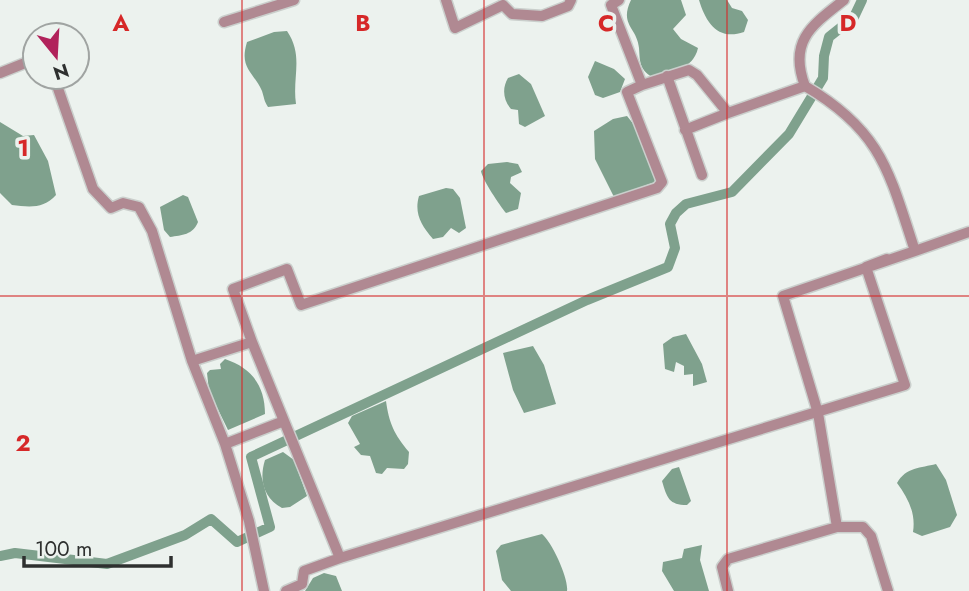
<svg xmlns="http://www.w3.org/2000/svg" width="969" height="591" font-family="Jost,sans-serif">
	<rect width="100%" height="100%" fill="#ecf2ee"/>
	<path fill="#7fa18d" d="M 631,0 L 681,0 L 686,15 L 673,29 L 681,39 L 698,48 C 693,70 672,71 652,77 C 639,69 640,61 639,48 C 637,27 619,25 631,0 Z
		M 699,0 L 727,0 L 732,8 L 742,11 L 748,20 L 744,32 C 718,41 706,23 699,0 Z
		M 287,31 C 304,56 292,77 296,104 L 268,107 C 264,101 264,97 262,91 C 253,71 239,68 247,42 L 274,32 Z
		M 595,61 L 614,69 L 625,79 L 620,92 L 603,98 L 595,95 L 588,77 Z
		M 519,74 L 531,84 L 545,116 L 525,127 L 519,124 L 518,110 L 511,109 C 503,100 502,88 508,78 Z
		M 627,116 C 641,132 654,161 655,182 L 614,197 L 595,159 L 594,131 L 613,119 Z
		M 0,122 L 23,136 L 34,135 L 48,161 L 56,195 C 44,209 29,207 12,205 L 0,193 Z
		M 507,162 L 518,164 L 522,172 L 511,177 L 510,183 L 521,193 L 518,209 L 506,213 C 500,206 482,179 481,171 L 488,164 Z
		M 446,188 L 453,189 L 460,198 L 466,228 L 459,233 L 451,228 L 443,237 L 433,239 C 421,225 414,213 419,196 Z
		M 183,195 L 188,197 L 198,222 C 193,235 182,235 170,237 L 164,230 L 160,207 Z
		M 686,334 L 702,364 L 707,382 L 693,386 L 693,374 L 684,375 L 684,366 L 676,362 L 674,372 L 665,369 L 663,344 L 673,337 Z
		M 533,346 L 544,365 L 556,404 L 524,413 L 513,390 L 503,353 Z
		M 225,359 C 252,368 265,386 265,414 L 228,430 L 209,391 L 207,373 L 210,370 L 221,369 L 220,364 Z
		M 386,401 C 389,423 394,434 409,452 L 408,464 L 404,469 L 387,468 L 382,474 L 376,473 L 370,456 L 361,455 L 354,447 L 360,444 L 348,423 L 352,416 Z
		M 283,452 L 294,460 L 307,496 L 290,507 L 282,508 C 263,498 259,479 265,460 Z
		M 936,464 L 946,480 L 957,515 L 950,527 L 922,536 L 913,532 C 916,513 908,498 897,483 C 906,467 921,468 936,464 Z
		M 679,467 L 691,501 L 687,505 C 669,505 667,498 662,481 L 672,469 Z
		M 542,534 C 552,542 569,579 567,591 L 511,591 L 502,580 L 496,551 L 501,545 Z
		M 702,545 L 700,560 L 709,591 L 674,591 L 662,571 L 663,562 L 682,558 L 684,549 Z
		M 324,573 L 336,576 L 342,591 L 305,591 L 313,578 Z"/>
	<g fill="none" stroke-linecap="round" stroke-linejoin="round">
		<path stroke="#7fa18d" stroke-width="10" d="M 0,556 L 15,553 L 107,564 L 185,535 L 211,519 L 237,542 L 270,527 L 251,457 L 587,300 L 668,267 L 675,248 L 670,224 L 676,213 L 686,204 L 732,192 L 789,134 L 823,78 L 824,56 L 829,37 L 854,17 L 862,0"/>
		<g stroke="#cacfcc" stroke-width="13">
			<path id="street" d="M 446,0 L 455,28 L 503,5 L 512,14 L 542,16 L 568,6 L 571,0
				M 619,0 L 611,5 L 642,85 L 689,70 L 697,75 L 728,113 L 805,86
				M 844,0 C 812,25 788,41 805,86 C 882,131 889,172 915,251 L 969,232
				M 224,22 L 294,0
				M 0,73 L 35,59
				M 667,76 L 702,175
				M 54,77 L 93,189 L 111,208 L 123,203 L 139,207 L 152,231 L 192,361 L 225,444
				M 685,130 L 728,113
				M 252,342 L 233,289 L 287,269 L 301,305 L 657,188 L 662,182 L 627,92 L 642,85
				M 192,361 L 252,342 L 284,421 L 225,444 L 249,521 L 264,591
				M 284,421 L 340,558 L 304,571 L 302,584 L 286,591
				M 837,527 L 818,413 L 783,296 L 915,251
				M 340,558 L 905,385 L 866,267 L 887,259
				M 728,591 L 722,567 L 728,559 L 837,527 L 863,527 L 871,536 L 888,591"/>
		</g>
		<use href="#street" stroke="#b08992" stroke-width="10"/>
	</g>
	<path fill="none" stroke="#d62828" stroke-width="2" stroke-opacity="0.55" d="M 242,0 L 242,591M 484,0 L 484,591M 727,0 L 727,591M 0,296 L 969,296"/>
	<g font-size="23" text-anchor="middle" font-weight="bold" fill="#d62828" stroke="#ecf2ee" stroke-width="7" stroke-linejoin="round" paint-order="stroke">
		<text x="121" y="31">A</text>
		<text x="363" y="31">B</text>
		<text x="606" y="31">C</text>
		<text x="848" y="31">D</text>
		<text x="23" y="156">1</text>
		<text x="23" y="451">2</text>
	</g>
	<g transform="translate(56 56) rotate(162)"><circle r="33" fill="#ecf2ee" stroke="#a0a4a2" stroke-width="2"/>
	<path d="M0-5L12 26L0 18L-12 26Z" fill="#b1235b"/>
	<text y="-10" font-size="19" font-weight="bold" text-anchor="middle" fill="#2e302f">N</text>
	</g>
	<path d="M24 556v10h147v-10" fill="none" stroke="#2e302f" stroke-width="3.5"/>
	<text x="35" y="556" font-size="21" fill="#2e302f" stroke="#ecf2ee" stroke-width="5" paint-order="stroke">100 m</text>
</svg>
